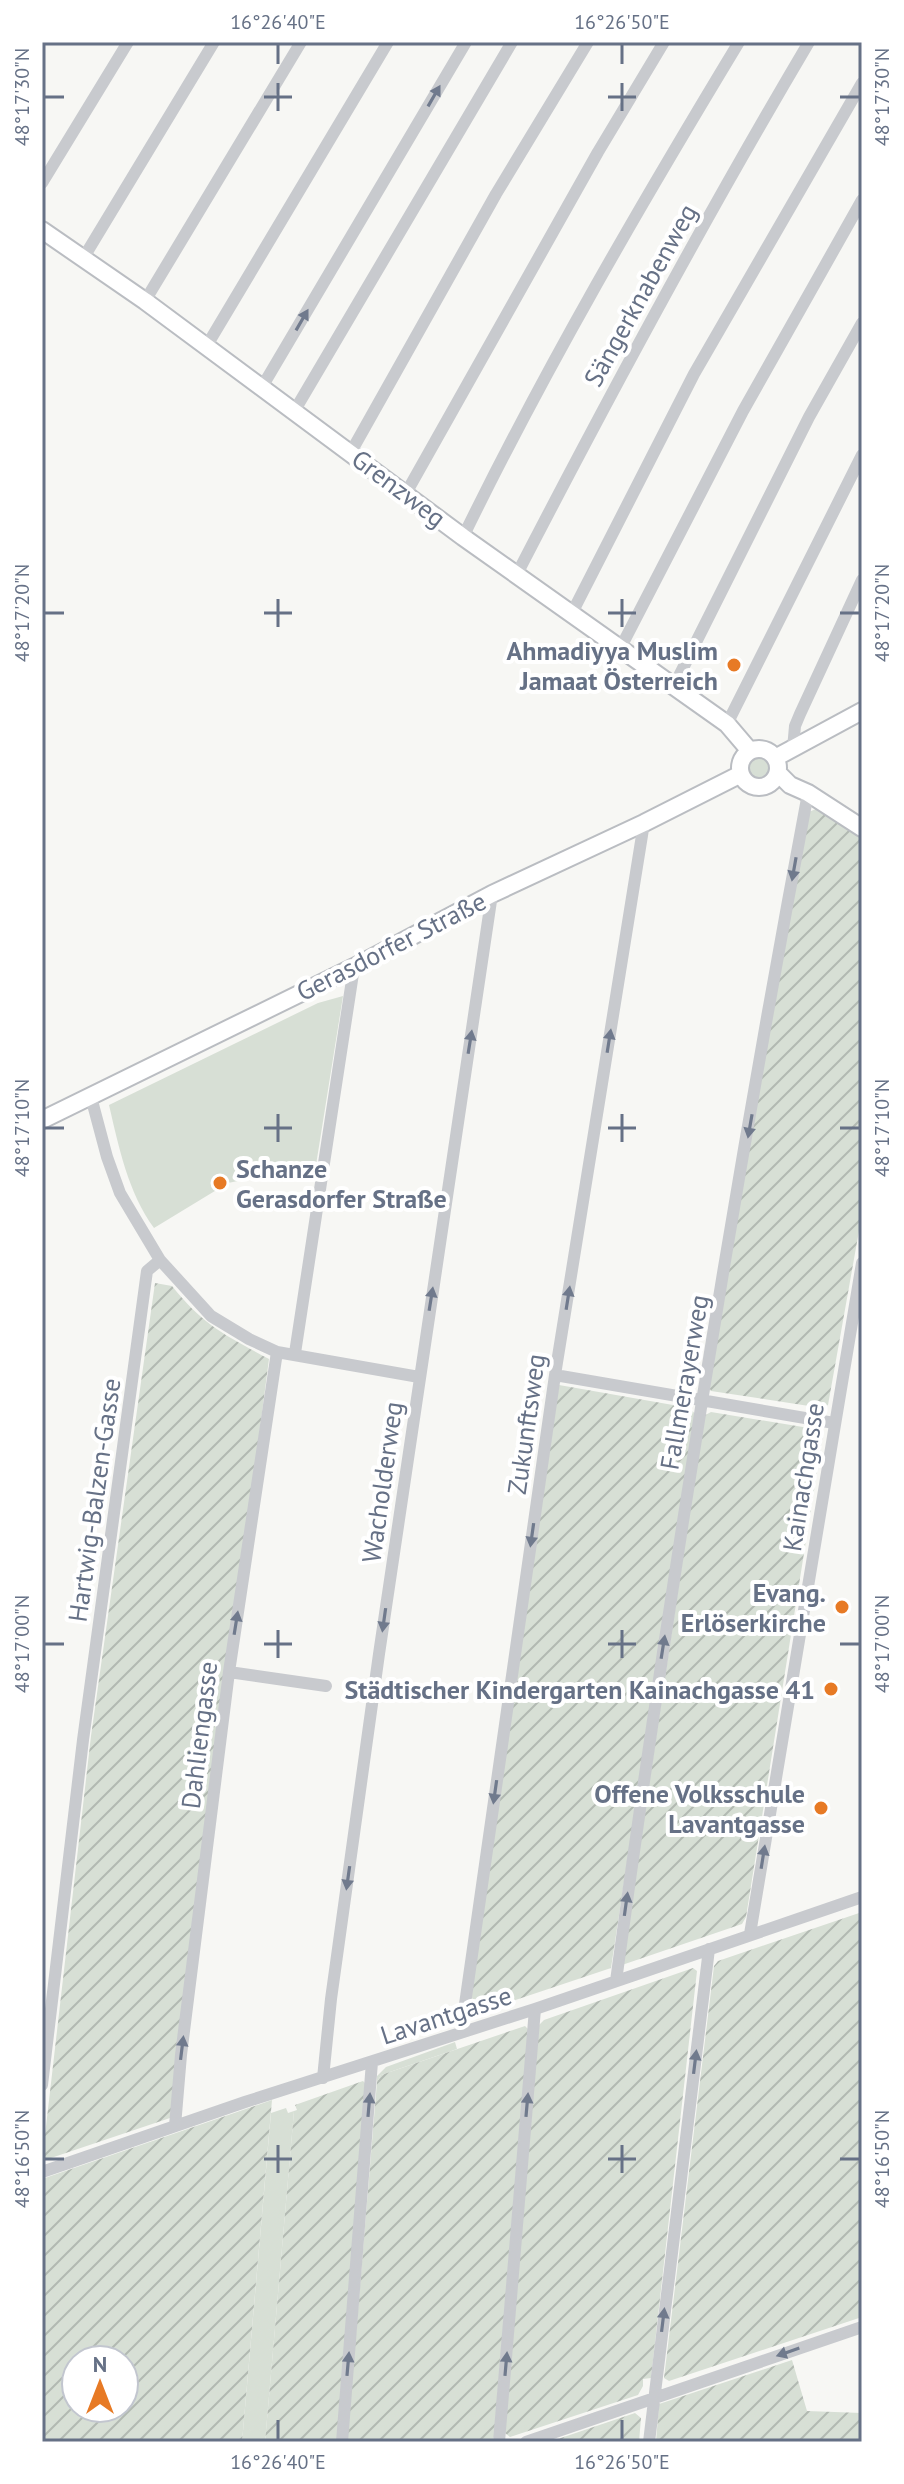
<svg xmlns="http://www.w3.org/2000/svg" width="904" height="2484" font-family="'PT Sans',sans-serif">
	<defs>
		<pattern id="garden-furrows" width="10" height="10" patternUnits="userSpaceOnUse" patternTransform="scale(2)"><rect width="10" height="10" fill="#d7dfd5"/><path d="M-1 1l2-2M0 10L10 0M9 11l2-2" fill="none" stroke="#b2b9b2"/></pattern>
	</defs>
	<rect width="100%" height="100%" fill="#f7f7f4"/>
	<path fill="#d7dfd5" d="M746 768a13 13 0 1 1 26 0a13 13 0 1 1-26 0Z
		M 343,996 L 316,1165 L 228,1183 L 154,1228 C 128,1192 119,1148 109,1105 L 318,1003 Z
		M 455,2042 L 457,2049 L 381,2075 L 377,2082 L 377,2076 L 386,2067 Z
		M 286,2108 L 288,2113 L 294,2111 L 265,2442 L 242,2442 L 271,2113 Z"/>
	<path fill="url(#garden-furrows)" fill-rule="evenodd" d="M 818,808 L 862,838 L 862,1214 L 828,1405 L 822,1408 L 711,1391 L 709,1387 L 752,1116 L 809,812 Z
		M 155,1283 L 172,1286 C 204,1326 225,1335 269,1359 L 170,2118 L 42,2161 L 91,1736 Z
		M 559,1385 L 690,1408 L 695,1414 L 611,1968 L 474,2014 L 469,2010 Z
		M 711,1412 L 821,1430 L 823,1434 L 746,1917 L 742,1924 L 622,1965 L 704,1416 Z
		M 862,1912 L 862,2317 L 669,2381 L 664,2378 L 714,1966 L 718,1961 Z
		M 693,1968 L 697,1971 L 651,2378 L 643,2379 L 643,2386 L 638,2395 L 510,2437 L 505,2433 L 539,2025 L 544,2020 Z
		M 525,2026 L 528,2029 L 494,2437 L 491,2442 L 347,2442 L 377,2082 L 381,2075 Z
		M 363,2081 L 366,2084 L 338,2442 L 265,2442 L 294,2111 L 297,2110 L 295,2105 Z
		M 272,2100 L 242,2442 L 42,2442 L 42,2179 ZM 76,2360 L 124,2360 L 124,2408 L 76,2408 Z
		M 792,2360 L 807,2411 L 862,2413 L 862,2442 L 656,2442 L 659,2404 Z
		M 635,2413 L 641,2418 L 639,2442 L 549,2442 Z"/>
	<g fill="none" stroke-linecap="round" stroke-linejoin="round">
		<g stroke="#babdc2" stroke-width="20">
			<path id="secondary" d="M 42,230 L 145,301 L 463,537 L 727,724 L 750,751
				M740 768a19 19 0 1 1 38 0a19 19 0 1 1-38 0Z
				M 775,758 L 862,711
				M 778,773 L 790,785 L 808,793 L 862,828
				M 42,1120 L 354,967 L 492,894 L 644,823 L 741,774"/>
		</g>
		<path stroke="#c8cace" stroke-width="12" d="M 42,183 L 128,42
			M 84,257 L 214,42
			M 145,301 L 301,42
			M 206,347 L 388,42
			M 262,387 L 466,42
			M 295,410 L 512,42
			M 351,452 L 496,194 L 588,42
			M 405,495 L 598,152 L 664,42
			M 463,537 C 546,367 641,204 739,42
			M 517,574 C 610,394 706,216 809,42
			M 572,613 L 694,374 L 862,83
			M 621,647 L 743,411 L 862,200
			M 674,686 L 809,417 L 862,323
			M 727,724 L 862,455
			M 793,749 L 795,726 L 800,714 L 862,580
			M 91,1097 L 107,1157 L 120,1193 L 160,1260 L 211,1316 L 249,1339 L 277,1352 L 419,1377
			M 295,1353 L 354,967
			M 555,1375 L 834,1423
			M 229,1672 L 326,1686
			M 750,1934 L 862,1263
			M 616,1981 C 670,1584 734,1187 808,793
			M 461,2032 L 555,1375 L 644,823
			M 323,2078 L 331,1999 L 379,1654 L 492,894
			M 42,2085 L 83,1740 L 147,1271 L 160,1260
			M 175,2126 L 181,2055 L 229,1672 L 277,1352
			M 42,2172 L 245,2102 L 535,2009 L 862,1897
			M 342,2442 L 372,2062
			M 499,2442 L 535,2009
			M 526,2442 L 862,2327
			M 649,2442 L 709,1949"/>
		<use href="#secondary" stroke="#fff" stroke-width="16"/>
	</g>
	<defs><path id="oneway-solid" d="M-6-.8H1V-3.2L6.5 0L1 3.2V.8H-6Z" transform="scale(2)"/></defs>
	<g fill="#707a8d">
		<use href="#oneway-solid" transform="translate(434 96) rotate(-60)"/>
		<use href="#oneway-solid" transform="translate(302 320) rotate(-60)"/>
		<use href="#oneway-solid" transform="translate(794 869) rotate(100)"/>
		<use href="#oneway-solid" transform="translate(609 1041) rotate(-81)"/>
		<use href="#oneway-solid" transform="translate(470 1042) rotate(-81)"/>
		<use href="#oneway-solid" transform="translate(750 1126) rotate(100)"/>
		<use href="#oneway-solid" transform="translate(568 1298) rotate(-81)"/>
		<use href="#oneway-solid" transform="translate(431 1299) rotate(-81)"/>
		<use href="#oneway-solid" transform="translate(532 1535) rotate(98)"/>
		<use href="#oneway-solid" transform="translate(384 1620) rotate(98)"/>
		<use href="#oneway-solid" transform="translate(236 1623) rotate(-81)"/>
		<use href="#oneway-solid" transform="translate(663 1647) rotate(-81)"/>
		<use href="#oneway-solid" transform="translate(495 1792) rotate(98)"/>
		<use href="#oneway-solid" transform="translate(763 1857) rotate(-81)"/>
		<use href="#oneway-solid" transform="translate(348 1878) rotate(98)"/>
		<use href="#oneway-solid" transform="translate(626 1904) rotate(-82)"/>
		<use href="#oneway-solid" transform="translate(182 2048) rotate(-83)"/>
		<use href="#oneway-solid" transform="translate(695 2062) rotate(-83)"/>
		<use href="#oneway-solid" transform="translate(369 2105) rotate(-85)"/>
		<use href="#oneway-solid" transform="translate(527 2105) rotate(-85)"/>
		<use href="#oneway-solid" transform="translate(663 2320) rotate(-83)"/>
		<use href="#oneway-solid" transform="translate(788 2352) rotate(161)"/>
		<use href="#oneway-solid" transform="translate(348 2364) rotate(-85)"/>
		<use href="#oneway-solid" transform="translate(506 2364) rotate(-85)"/>
	</g>
	<path fill="none" stroke="#667186" stroke-width="3" d="M 278,44 L 278,64M 622,44 L 622,64M 278,83 L 278,111M 622,83 L 622,111M 44,97 L 64,97M 264,97 L 292,97M 608,97 L 636,97M 840,97 L 860,97M 278,599 L 278,627M 622,599 L 622,627M 44,613 L 64,613M 264,613 L 292,613M 608,613 L 636,613M 840,613 L 860,613M 278,1114 L 278,1142M 622,1114 L 622,1142M 44,1128 L 64,1128M 264,1128 L 292,1128M 608,1128 L 636,1128M 840,1128 L 860,1128M 278,1630 L 278,1658M 622,1630 L 622,1658M 44,1644 L 64,1644M 264,1644 L 292,1644M 608,1644 L 636,1644M 840,1644 L 860,1644M 278,2145 L 278,2173M 622,2145 L 622,2173M 44,2159 L 64,2159M 264,2159 L 292,2159M 608,2159 L 636,2159M 840,2159 L 860,2159M 278,2420 L 278,2440M 622,2420 L 622,2440"/>
	<g fill="#e77a25" stroke="#fff" stroke-width="3">
		<circle cx="734" cy="665" r="8"/>
		<circle cx="220" cy="1183" r="8"/>
		<circle cx="842" cy="1607" r="8"/>
		<circle cx="831" cy="1689" r="8"/>
		<circle cx="821" cy="1808" r="8"/>
	</g>
	<g text-anchor="middle" dominant-baseline="central" stroke-width="8" stroke-linejoin="round" paint-order="stroke">
		<g font-size="26" fill="#667186" stroke="#fff">
			<text transform="translate(640 295) rotate(-61)">Sängerknabenweg</text>
			<text transform="translate(399 488) rotate(37)">Grenzweg</text>
			<text transform="translate(391 946) rotate(-27)">Gerasdorfer Straße</text>
			<text transform="translate(684 1382) rotate(-80)">Fallmerayerweg</text>
			<text transform="translate(526 1424) rotate(-82)">Zukunftsweg</text>
			<text transform="translate(803 1477) rotate(-81)">Kainachgasse</text>
			<text transform="translate(382 1482) rotate(-82)">Wacholderweg</text>
			<text transform="translate(94 1500) rotate(-82)">Hartwig-Balzen-Gasse</text>
			<text transform="translate(199 1735) rotate(-83)">Dahliengasse</text>
			<text transform="translate(446 2015) rotate(-18)">Lavantgasse</text>
		</g>
		<g font-size="26" font-weight="bold" fill="#667186" stroke="#fff" text-anchor="end">
			<text x="718" y="650">Ahmadiyya Muslim<tspan x="718" dy="30">Jamaat Österreich</tspan></text>
			<text x="236" y="1168" text-anchor="start">Schanze<tspan x="236" dy="30">Gerasdorfer Straße</tspan></text>
			<text x="826" y="1592">Evang.<tspan x="826" dy="30">Erlöserkirche</tspan></text>
			<text x="815" y="1689">Städtischer Kindergarten Kainachgasse 41</text>
			<text x="805" y="1793">Offene Volksschule<tspan x="805" dy="30">Lavantgasse</tspan></text>
		</g>
	</g>
	<rect width="904" height="2484" fill="none" stroke="#ffffff" stroke-width="88"/>
	<g transform="translate(100 2384)"><circle r="38" fill="#ffffff" stroke="#c2c6cf" stroke-width="2"/>
	<path d="M0-6L14 30L0 20L-14 30Z" fill="#e77a25"/>
	<text y="-12" font-size="22" font-weight="bold" text-anchor="middle" fill="#667186">N</text>
	</g>
	<rect x="44" y="44" width="816" height="2396" fill="none" stroke="#667186" stroke-width="3"/>
	<g font-size="20" text-anchor="middle" fill="#667186">
		<text x="278" y="29">16°26'40"E</text>
		<text x="622" y="29">16°26'50"E</text>
		<text transform="translate(22 97) rotate(-90)" y="7">48°17'30"N</text>
		<text transform="translate(882 97) rotate(-90)" y="7">48°17'30"N</text>
		<text transform="translate(22 613) rotate(-90)" y="7">48°17'20"N</text>
		<text transform="translate(882 613) rotate(-90)" y="7">48°17'20"N</text>
		<text transform="translate(22 1128) rotate(-90)" y="7">48°17'10"N</text>
		<text transform="translate(882 1128) rotate(-90)" y="7">48°17'10"N</text>
		<text transform="translate(22 1644) rotate(-90)" y="7">48°17'00"N</text>
		<text transform="translate(882 1644) rotate(-90)" y="7">48°17'00"N</text>
		<text transform="translate(22 2159) rotate(-90)" y="7">48°16'50"N</text>
		<text transform="translate(882 2159) rotate(-90)" y="7">48°16'50"N</text>
		<text x="278" y="2469">16°26'40"E</text>
		<text x="622" y="2469">16°26'50"E</text>
	</g>
</svg>
